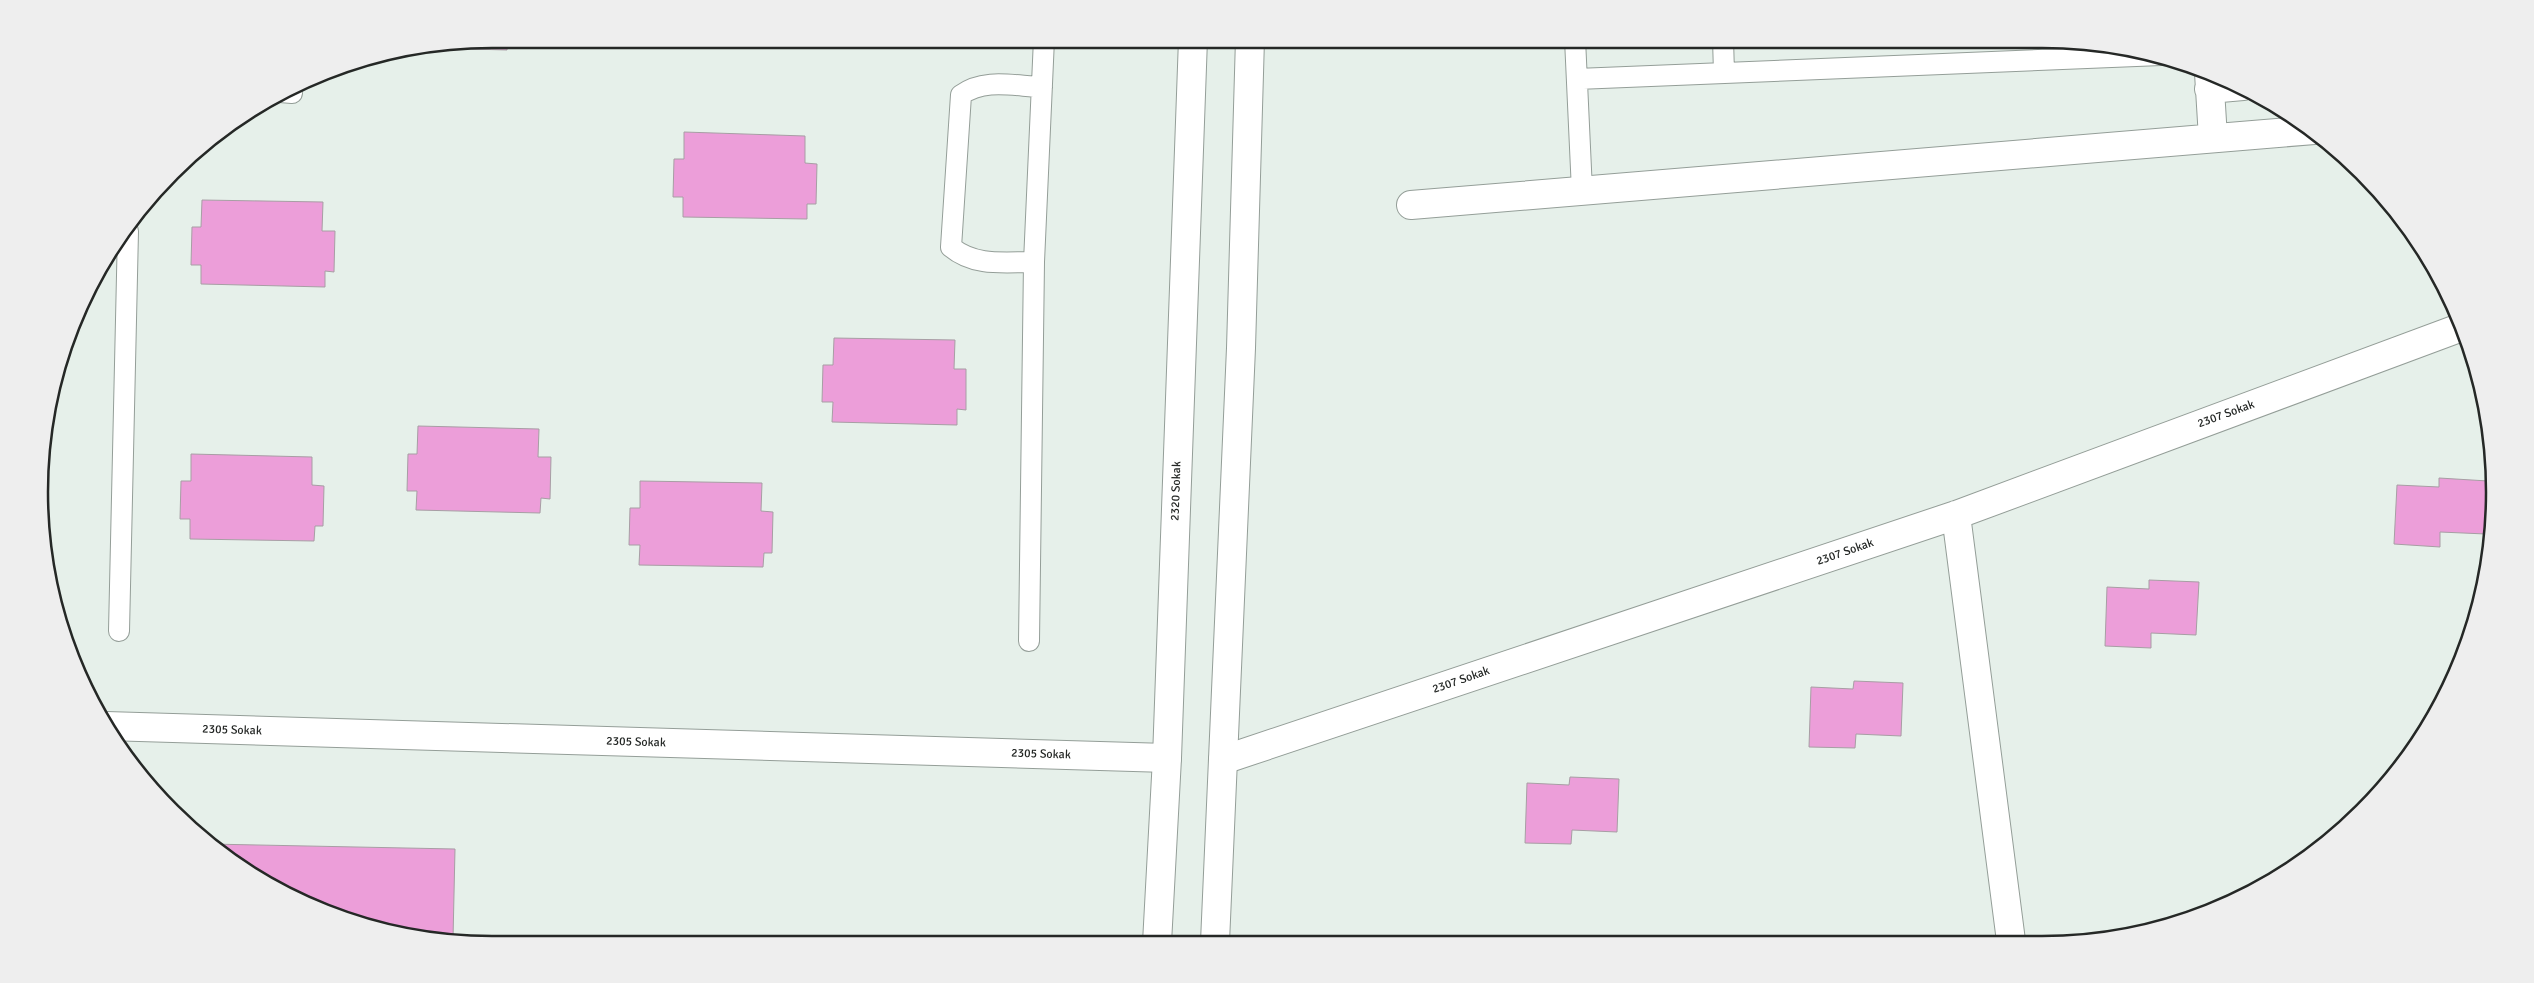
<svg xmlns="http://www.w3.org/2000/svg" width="2534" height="983" font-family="Signika,sans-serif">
	<rect width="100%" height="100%" fill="#e6f0ea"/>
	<path fill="#ec9ed9" stroke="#a79ea4" d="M 492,39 L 508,39 L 507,50 L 436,48 Z
		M 684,132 L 805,136 L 805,163 L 817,164 L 816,204 L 807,204 L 807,219 L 683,217 L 683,197 L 673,197 L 674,159 L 684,159 Z
		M 202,200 L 323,202 L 322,231 L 335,231 L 334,272 L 325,271 L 325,287 L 201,284 L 201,265 L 191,265 L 192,227 L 201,227 Z
		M 834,338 L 955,340 L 954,369 L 966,369 L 966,410 L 957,409 L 957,425 L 832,422 L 833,402 L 822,402 L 823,365 L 833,365 Z
		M 418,426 L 539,429 L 538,457 L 551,457 L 550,499 L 541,498 L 540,513 L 416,510 L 417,491 L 407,491 L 408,454 L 417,454 Z
		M 191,454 L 312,457 L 312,485 L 324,486 L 323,526 L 315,526 L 314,541 L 190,539 L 190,519 L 180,519 L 181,481 L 191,481 Z
		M 2439,478 L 2488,481 L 2488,493 L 2493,493 L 2493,528 L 2486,528 L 2486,534 L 2440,532 L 2440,547 L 2394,544 L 2397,485 L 2439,487 Z
		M 640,481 L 762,483 L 761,511 L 773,512 L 772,553 L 764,553 L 763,567 L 639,565 L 640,545 L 629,545 L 630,508 L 640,508 Z
		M 2149,580 L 2199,582 L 2196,635 L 2151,633 L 2151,648 L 2105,646 L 2107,587 L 2149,589 Z
		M 1854,681 L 1903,683 L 1901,736 L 1856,734 L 1855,748 L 1809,747 L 1811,687 L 1853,689 Z
		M 1570,777 L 1619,779 L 1617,832 L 1572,830 L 1571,844 L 1525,843 L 1527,783 L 1569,785 Z
		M 209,844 L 455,849 L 453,939 L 374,929 L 292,898 L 216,851 Z"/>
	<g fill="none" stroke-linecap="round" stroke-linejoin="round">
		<g stroke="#949e98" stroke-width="22">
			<path id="lane" d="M 1575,39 L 1582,191
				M 1723,39 L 1724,73
				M 1577,79 L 2161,55
				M 280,92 L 292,93
				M 1034,262 C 1005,262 975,267 951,247 L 961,95 C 984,78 1014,86 1042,87
				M 119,631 L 128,231
				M 1029,641 L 1034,262 L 1044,39"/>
		</g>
		<g stroke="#949e98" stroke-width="30">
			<path id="street" d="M 2209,73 L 2213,138
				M 2209,89 L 2243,86
				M 1411,205 L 2314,130
				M 1956,515 L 2011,941
				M 106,726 L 1167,758
				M 1223,760 L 1956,515 L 2462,327"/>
		</g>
		<g stroke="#949e98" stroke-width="30">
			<path id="secondary" d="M 1215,942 L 1241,348 L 1250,39
				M 1157,943 L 1167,758 L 1193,39"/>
		</g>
		<use href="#lane" stroke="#fff" stroke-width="20"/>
		<use href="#street" stroke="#fff" stroke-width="28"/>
		<use href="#secondary" stroke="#fff" stroke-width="28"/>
	</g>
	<g text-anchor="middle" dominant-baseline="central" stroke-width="4.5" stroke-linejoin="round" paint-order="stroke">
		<g font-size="12" fill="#252826" stroke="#fff">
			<text transform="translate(2226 414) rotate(-20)">2307 Sokak</text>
			<text transform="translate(1176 491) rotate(-88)">2320 Sokak</text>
			<text transform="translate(1845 552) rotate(-19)">2307 Sokak</text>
			<text transform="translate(1461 680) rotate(-19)">2307 Sokak</text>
			<text transform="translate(232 730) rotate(2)">2305 Sokak</text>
			<text transform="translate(636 742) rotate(2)">2305 Sokak</text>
			<text transform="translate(1041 754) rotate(2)">2305 Sokak</text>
		</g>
	</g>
	<path d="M0 0H2534V983H0ZM492 48H2042A444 444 0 0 1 2486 492V492A444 444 0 0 1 2042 936H492A444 444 0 0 1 48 492V492A444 444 0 0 1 492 48Z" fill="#eee" fill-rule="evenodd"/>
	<path fill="none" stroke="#252826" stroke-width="2.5" d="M492 48H2042A444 444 0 0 1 2486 492V492A444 444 0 0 1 2042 936H492A444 444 0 0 1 48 492V492A444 444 0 0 1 492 48Z"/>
</svg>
